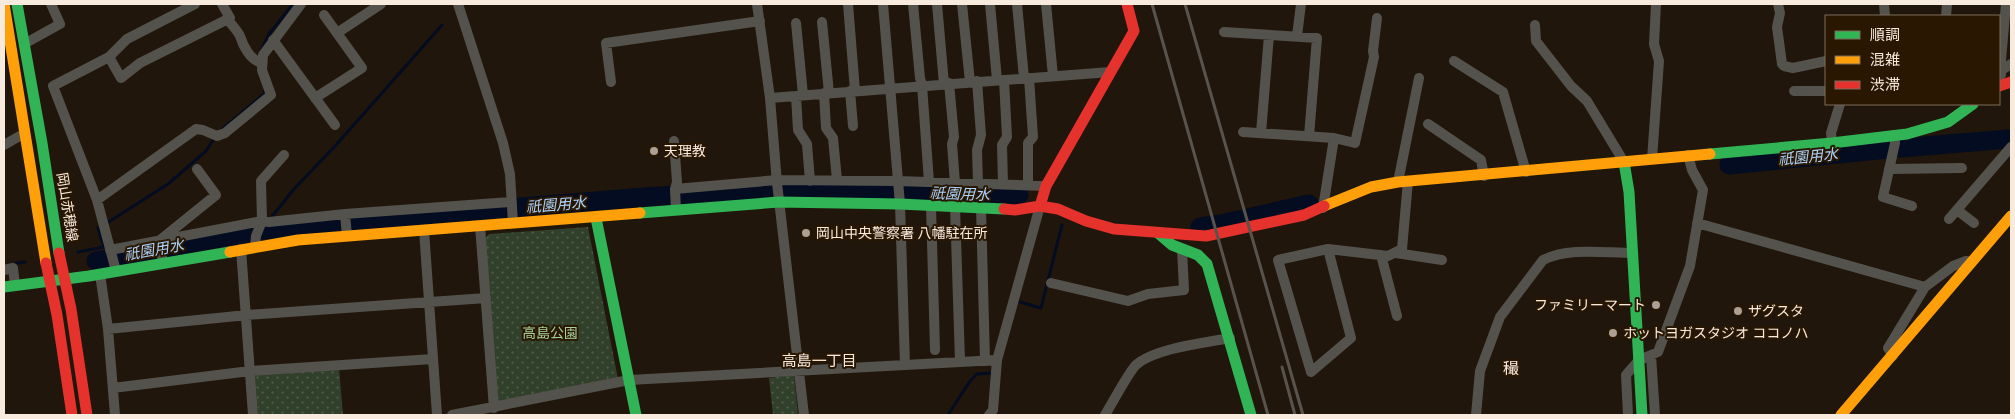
<svg xmlns="http://www.w3.org/2000/svg" width="2015" height="419" font-family="'Nunito Sans','Noto Sans JP',sans-serif">
	<defs>
		<pattern id="park-dots" width="8" height="8" patternUnits="userSpaceOnUse" patternTransform="scale(1.25)"><rect width="8" height="8" fill="#31402a"/><path d="M2 2h.1M6 6h.1" fill="none" stroke="#505c48" stroke-width="1.8" stroke-linecap="round"/></pattern>
	</defs>
	<rect width="100%" height="100%" fill="#20160b"/>
	<path fill="url(#park-dots)" d="M 588,227 L 618,379 L 501,403 L 496,400 L 484,240 L 489,234 Z
		M 339,368 L 343,415 L 258,415 L 255,373 Z
		M 794,375 L 798,415 L 773,415 L 769,378 Z"/>
	<g fill="none" stroke-linecap="round" stroke-linejoin="round">
		<path stroke="#030c20" stroke-width="3" d="M 260,53 L 269,34 L 293,4
			M 219,132 L 264,94 L 265,89
			M 270,219 L 294,189 L 336,145 L 442,25
			M 107,223 L 168,184 L 206,151 L 215,137
			M 78,252 L 104,247 L 98,228 L 99,227
			M 16,263 L 25,262
			M 1020,302 L 1041,308 L 1062,225
			M 948,415 L 970,381 L 977,374 L 990,373"/>
		<path stroke="#030c20" stroke-width="19" d="M 1901,148 L 2008,139
			M 1729,165 L 1888,149
			M 1200,227 L 1221,224 L 1309,204
			M 96,261 L 263,230 L 348,221 L 645,197 L 784,188 L 906,190 L 1019,195"/>
		<path stroke="#54524c" stroke-width="10" d="M 458,4 L 503,143 L 510,174 L 513,223
			M 757,4 L 770,98 L 777,183 L 804,415
			M 848,4 L 855,91
			M 883,4 L 900,204 L 905,365
			M 913,4 L 920,78 L 922,85 L 929,182
			M 937,4 L 944,84
			M 962,4 L 970,82
			M 990,4 L 997,80
			M 1017,4 L 1024,78
			M 1046,4 L 1053,76
			M 1778,4 L 1780,13 L 1777,27 L 1782,64 L 1784,66 L 1793,68 L 1826,61
			M 1884,4 L 1885,16
			M 1946,16 L 1947,4
			M 227,19 C 231,24 237,30 240,36 C 243,46 250,60 262,63
			M 822,22 L 829,93
			M 796,23 L 803,95
			M 1535,25 L 1536,41 L 1571,86 L 1587,101 L 1624,162
			M 1224,32 L 1317,38 L 1309,136
			M 337,33 L 381,4
			M 1297,36 L 1301,4
			M 273,40 L 335,125
			M 24,44 L 60,24 L 51,4
			M 109,57 L 121,78 L 140,63 L 230,18 L 222,4
			M 1454,61 L 1503,92 L 1526,172
			M 2000,71 L 2006,4
			M 2001,75 L 2000,71 L 2011,64
			M 977,81 L 981,135 L 977,150 L 978,183
			M 611,82 L 606,43 L 760,21
			M 949,83 L 954,137 L 952,144 L 955,183
			M 850,91 L 853,126
			M 1794,91 L 1826,91
			M 824,93 L 826,128 L 833,138 L 837,180
			M 796,96 L 798,130 L 807,144 L 810,181
			M 315,98 L 362,68 L 324,15
			M 770,98 L 1110,72
			M 1428,124 L 1481,160 L 1484,176
			M 1243,132 L 1334,138 L 1355,143 L 1374,57 L 1373,51 L 1377,18
			M 1261,133 L 1269,35
			M 1894,135 L 1895,143 L 1883,197 L 1912,206
			M 674,141 L 677,182 L 675,189 L 676,210
			M 1832,143 L 1831,133 L 1840,104
			M 4,145 L 25,133
			M 1652,159 L 1659,61 L 1654,44 L 1656,4
			M 1889,169 L 1962,168
			M 1398,182 L 1419,78
			M 1003,184 L 1002,145 L 1007,137 L 1004,80
			M 1028,185 L 1028,143 L 1033,137 L 1029,78
			M 675,189 L 777,180 L 898,181 L 1046,186
			M 97,200 L 196,129 L 203,130 L 217,136 L 225,133 L 271,95 L 262,70 L 263,55 L 301,4
			M 931,206 L 935,350
			M 955,207 L 960,361
			M 981,208 L 985,361
			M 1323,208 L 1334,138
			M 1957,210 L 1974,223
			M 345,214 L 347,236
			M 1949,219 L 2011,147
			M 1697,223 L 1925,287
			M 480,226 L 494,408
			M 424,230 L 437,415
			M 255,246 L 256,236 L 262,221 L 261,181 L 284,155
			M 241,249 L 253,415
			M 1328,249 L 1351,338 L 1311,372 L 1278,260 L 1328,249 L 1388,256 L 1402,249 L 1408,181
			M 110,250 L 262,221 L 269,222 L 345,214 L 511,202
			M 1396,253 L 1442,260
			M 1381,255 L 1397,316
			M 163,263 L 159,241 L 216,195 L 197,169
			M 4,270 L 13,268 L 15,285
			M 116,271 L 97,200 L 53,86 L 109,57 L 127,39 L 195,4
			M 100,274 L 108,329 L 115,415
			M 1051,283 L 1128,301 L 1148,294 L 1184,290 L 1182,249
			M 108,329 L 247,315 L 486,298
			M 1651,355 L 1655,415
			M 1893,356 L 1888,348 L 1925,287 L 1953,266 L 1966,261 L 1972,262
			M 113,388 L 250,371 L 433,359
			M 452,415 L 629,380 L 997,360
			M 989,415 L 993,410 L 997,360 L 1040,206
			M 1105,415 C 1112,404 1128,373 1136,365 C 1155,348 1205,343 1230,338
			M 1476,415 L 1480,371 L 1500,317 L 1543,260 C 1569,247 1604,253 1633,253
			M 1628,415 L 1626,375 L 1639,360 L 1658,352 L 1690,266 L 1703,190 L 1692,170 L 1688,155"/>
		<path stroke="#30b455" stroke-width="11" d="M 17,4 L 42,143 L 59,253
			M 1710,154 L 1832,143 L 1907,134 L 1948,122 L 1973,104
			M 1624,162 L 1629,192 L 1642,415
			M 640,213 L 779,202 L 900,204 L 1004,209
			M 596,218 L 636,415
			M 1158,233 L 1172,245 L 1198,255 L 1207,264 L 1251,415
			M 4,287 L 89,276 L 230,252"/>
		<path stroke="#ff9f0a" stroke-width="11" d="M 4,4 L 46,263
			M 1324,206 L 1371,187 L 1398,182 L 1710,154
			M 230,252 L 298,240 L 640,213
			M 1841,415 L 2011,216"/>
		<path stroke="#e5322d" stroke-width="11" d="M 1999,86 L 2011,82
			M 1040,206 L 1046,186 L 1134,31 L 1127,4
			M 1004,209 L 1015,210 L 1040,206 L 1058,209 L 1086,221 L 1114,229 L 1206,236 L 1304,215 L 1324,206
			M 59,253 L 71,309 L 87,415
			M 46,263 L 57,315 L 72,415"/>
		<path stroke="#58534c" stroke-width="3" d="M 1152,4 L 1268,415
			M 1185,4 L 1303,415
			M 1282,367 L 1295,415"/>
	</g>
	<g fill="#aca094" stroke="#291702" stroke-width="2">
		<circle cx="654" cy="151" r="5"/>
		<circle cx="806" cy="233" r="5"/>
		<circle cx="1656" cy="305" r="5"/>
		<circle cx="1738" cy="311" r="5"/>
		<circle cx="1613" cy="333" r="5"/>
	</g>
	<g text-anchor="middle" dominant-baseline="central" stroke-width="4" stroke-linejoin="round" paint-order="stroke">
		<g font-size="14" fill="#f8ebde" stroke="#291702" text-anchor="start">
			<text x="664" y="151">天理教</text>
			<text x="816" y="233">岡山中央警察署 八幡駐在所</text>
			<text x="1646" y="305" text-anchor="end">ファミリーマート</text>
			<text x="1748" y="311">ザグスタ</text>
			<text x="1623" y="333">ホットヨガスタジオ ココノハ</text>
		</g>
		<g font-size="14" fill="#f8ebde" stroke="#291702">
			<text transform="translate(67 207) rotate(81)">岡山赤穂線</text>
		</g>
		<g font-size="14" fill="#a5d099" stroke="#291702">
			<text x="550" y="333">高島公園</text>
		</g>
		<g font-size="15" font-style="italic" fill="#abd2fa" stroke="#291702">
			<text transform="translate(1808 157) rotate(-6)">祇園用水</text>
			<text transform="translate(960 194) rotate(2)">祇園用水</text>
			<text transform="translate(556 205) rotate(-5)">祇園用水</text>
			<text transform="translate(154 250) rotate(-10)">祇園用水</text>
		</g>
		<g font-size="15" fill="#f8ebde" stroke="#291702">
			<text x="819" y="361">高島一丁目</text>
		</g>
		<g font-size="16" fill="#f8ebde" stroke="#291702">
			<text x="1511" y="369">穝</text>
		</g>
	</g>
	<rect width="2015" height="419" fill="none" stroke="#f8ebde" stroke-width="10"/>
	<rect x="1825" y="15" width="175" height="90" fill="#291702" stroke="#7c6c5a"/>
	<rect x="1835" y="31" width="25" height="8" fill="#30b455" stroke="#7c6c5a"/>
	<text x="1870" y="40" font-size="15" fill="#f8ebde">順調</text>
	<rect x="1835" y="56" width="25" height="8" fill="#ff9f0a" stroke="#7c6c5a"/>
	<text x="1870" y="65" font-size="15" fill="#f8ebde">混雑</text>
	<rect x="1835" y="81" width="25" height="8" fill="#e5322d" stroke="#7c6c5a"/>
	<text x="1870" y="90" font-size="15" fill="#f8ebde">渋滞</text>
</svg>
